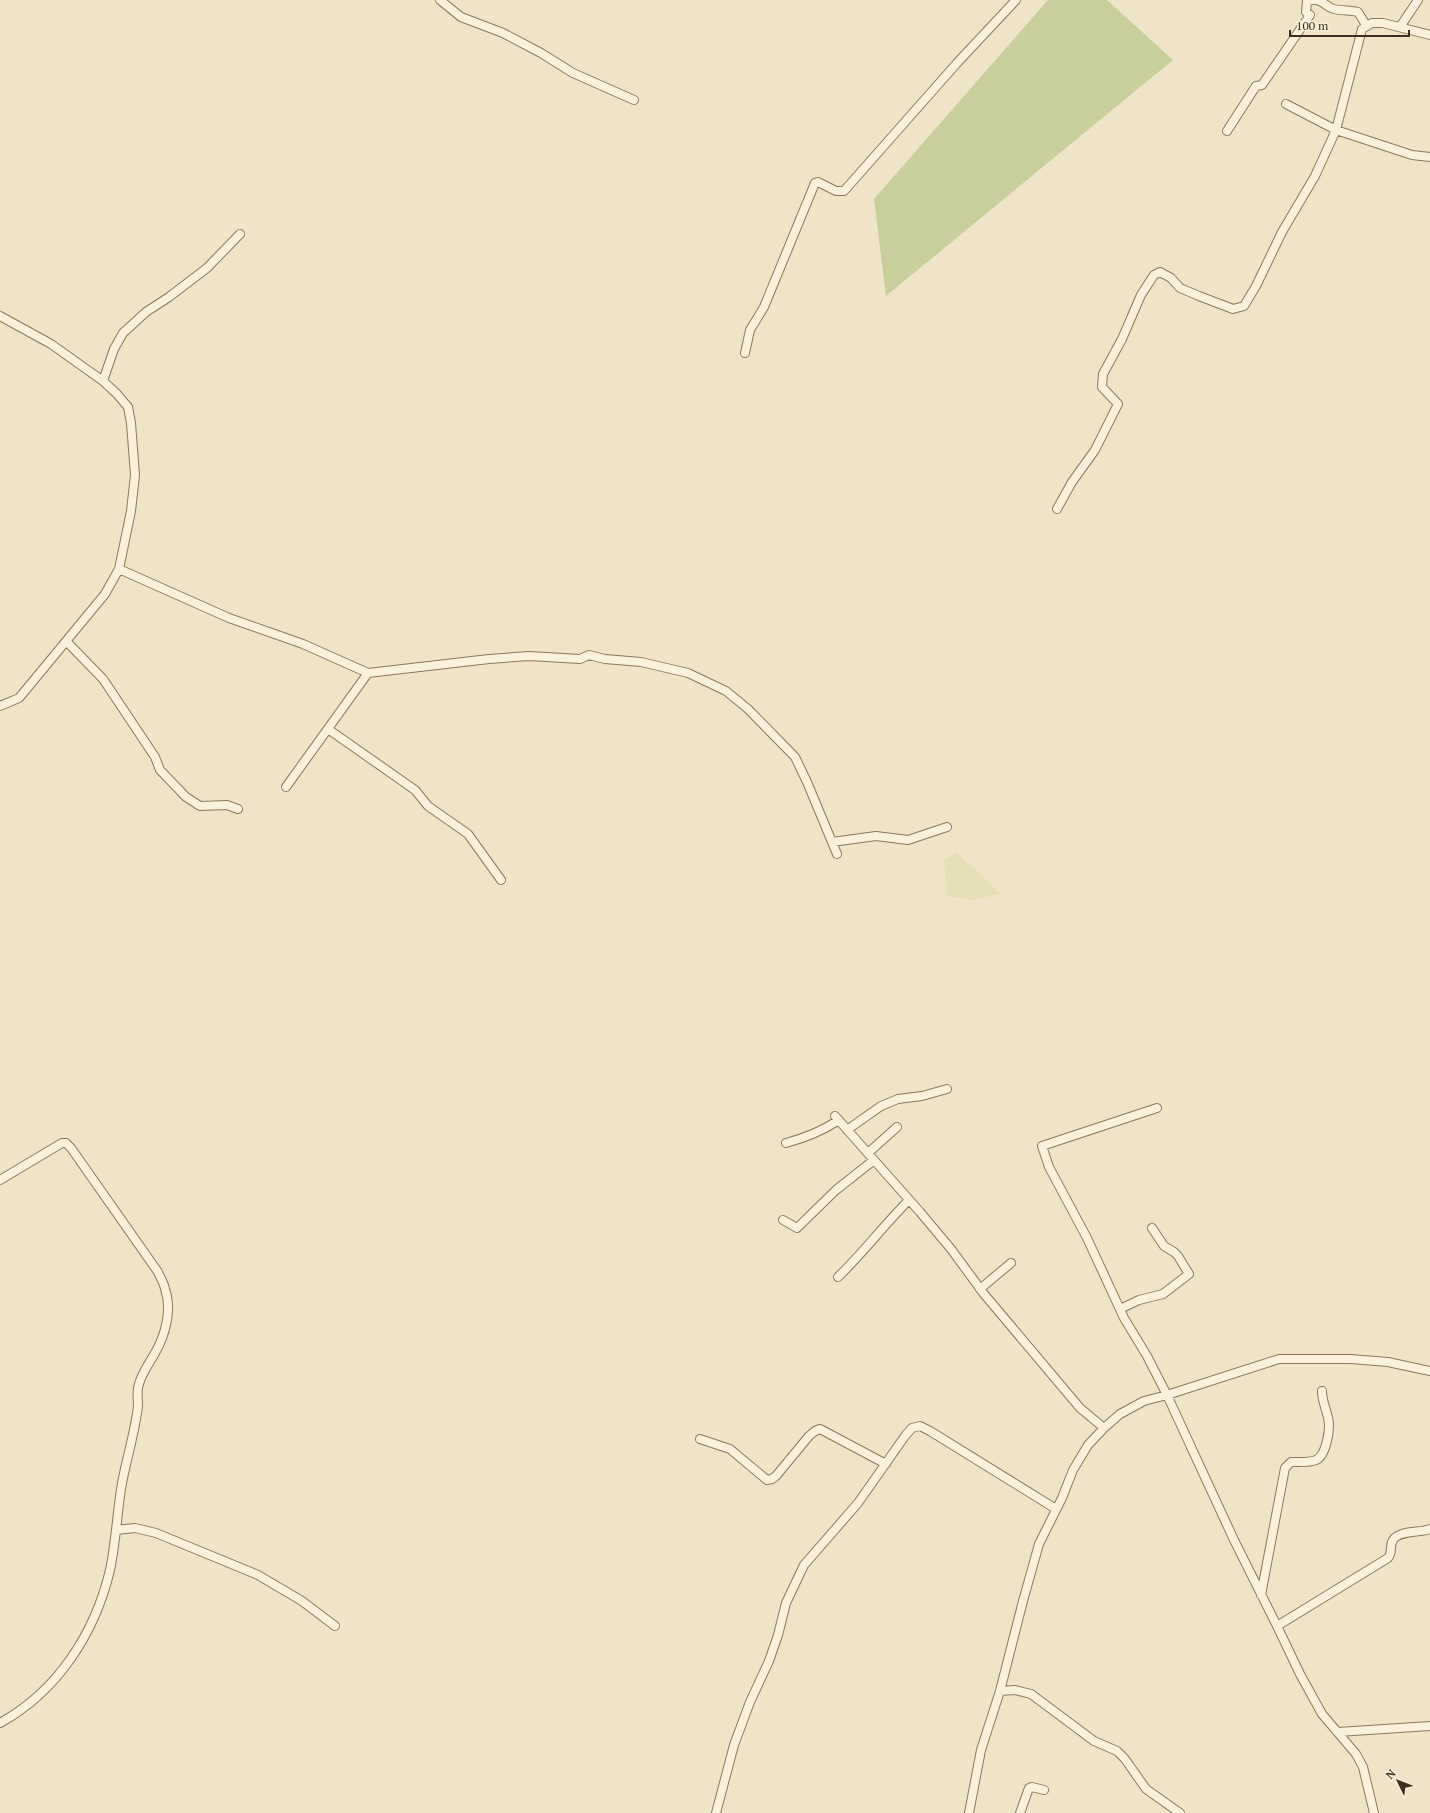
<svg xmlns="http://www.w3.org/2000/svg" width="1430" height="1813" font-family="'PT Serif',serif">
	<rect width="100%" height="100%" fill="#f0e4c8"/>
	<path fill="#e6deb5" d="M 956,852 L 1001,894 L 972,900 L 947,896 L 944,860 Z"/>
	<path fill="#c9cf9b" d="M 1048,0 L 1107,0 L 1173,60 L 886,296 L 874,199 Z"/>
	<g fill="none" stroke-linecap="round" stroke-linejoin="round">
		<g stroke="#8d765c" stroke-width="10">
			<path id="street" d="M 440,0 L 461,17 L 503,33 L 541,53 L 573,73 L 634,100
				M 1316,0 C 1324,1 1326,7 1334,9 C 1342,11 1350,10 1358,12 L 1366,25
				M 1400,27 L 1418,0
				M 1286,104 L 1336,130 L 1412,155 L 1430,157
				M 1227,131 L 1256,86 L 1262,85 L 1310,15 L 1306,12 L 1307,1 L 1312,0
				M 0,316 L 51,344 L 103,381 L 117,394 L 128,407 L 131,423 L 135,475 L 131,511 L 119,569
				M 745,353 L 750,330 L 764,307 L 815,183 L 818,182 L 836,191 L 844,191 L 957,63 L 1016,0
				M 103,381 L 114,349 L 123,333 L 146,312 L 169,297 L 207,268 L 240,234
				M 1057,509 L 1072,482 L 1095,450 L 1118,404 L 1102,387 L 1103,374 L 1122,339 L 1141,295 L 1154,275 L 1160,272 L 1171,278 L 1180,288 L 1199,296 L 1233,309 L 1244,306 L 1256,286 L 1282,232 L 1315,176 L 1336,130 L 1362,29 L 1372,23 L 1383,23 L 1430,35
				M 66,641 L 103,679 L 155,757 L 160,770 L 186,797 L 200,806 L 227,805 L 238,809
				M 0,706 L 19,698 L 29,686 L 105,594 L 119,569 L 229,618 L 303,644 L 368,673 L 489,659 L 529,656 L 580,659 L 589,655 L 605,659 L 641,662 L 688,673 L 726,691 L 748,709 L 795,757 L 807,782 L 837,854
				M 328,729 L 415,790 L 428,806 L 468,834 L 501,880
				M 286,787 L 368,673
				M 832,842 L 876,836 L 908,840 L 947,827
				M 1157,1108 L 1042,1146 L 1049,1167 L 1087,1238 L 1124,1318 L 1147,1356 L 1167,1395 L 1234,1540 L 1277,1626 L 1300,1674 L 1322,1714 L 1356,1754 L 1363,1767 L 1374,1813
				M 835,1116 L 920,1212 L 951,1249 L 984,1294 L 1080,1408 L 1104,1428
				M 847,1130 L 881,1106 L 898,1099 L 922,1096 L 947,1089
				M 786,1143 C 805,1138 822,1131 839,1120
				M 868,1153 L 897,1127
				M 0,1180 L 62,1143 L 66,1143 L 71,1148 L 158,1272 C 160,1277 164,1283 165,1289 C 172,1309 166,1334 155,1353 C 149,1364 140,1375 138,1388 C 137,1394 138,1400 138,1406 C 135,1432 127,1457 122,1483 C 117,1512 116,1542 110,1570 C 95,1633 58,1691 0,1723
				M 783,1220 L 797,1228 L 836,1190 L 874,1160
				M 838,1277 C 863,1253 884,1225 909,1200
				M 980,1289 L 1011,1263
				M 1120,1309 L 1139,1300 L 1163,1294 L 1189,1274 L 1178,1256 L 1174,1252 L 1164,1246 L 1152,1228
				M 700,1439 L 730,1449 L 767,1480 L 772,1479 L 776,1476 L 809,1436 L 815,1431 L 820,1429 L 886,1464
				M 116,1530 L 135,1528 L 156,1533 L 258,1575 L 302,1601 L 335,1626
				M 1261,1595 L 1285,1468 L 1291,1462 C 1298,1462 1309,1463 1316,1460 C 1326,1456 1331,1428 1328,1418 C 1326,1408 1322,1401 1322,1391
				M 1277,1626 L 1388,1558 C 1393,1553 1389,1546 1393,1540 C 1399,1530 1421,1533 1430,1529
				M 1000,1691 L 1015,1690 L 1031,1694 L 1094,1741 L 1117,1751 L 1125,1759 L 1146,1789 L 1180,1813
				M 1338,1732 L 1430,1726
				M 716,1813 L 734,1745 L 750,1702 L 769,1661 L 778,1635 L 786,1603 L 804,1565 L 858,1503 L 905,1436 L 912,1428 L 920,1426 L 930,1431 L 1056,1509
				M 969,1813 L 981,1750 L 1000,1691 L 1023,1601 L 1039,1544 L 1062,1498 L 1073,1470 L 1088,1445 L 1104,1428 L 1120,1414 L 1144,1401 L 1167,1395 L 1279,1359 L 1351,1359 L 1388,1362 L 1430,1371
				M 1020,1813 L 1029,1788 L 1032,1787 L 1044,1790"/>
		</g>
		<use href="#street" stroke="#faf1dc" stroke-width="8"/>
	</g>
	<g transform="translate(1398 1781) rotate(313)" stroke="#f7eed8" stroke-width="3" paint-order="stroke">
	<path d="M0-3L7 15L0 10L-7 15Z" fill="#3d2e20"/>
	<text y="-6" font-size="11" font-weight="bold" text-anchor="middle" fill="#3d2e20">N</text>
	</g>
	<path d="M1290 30v6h119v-6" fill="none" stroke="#3d2e20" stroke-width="2"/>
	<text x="1296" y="30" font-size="12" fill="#3d2e20" stroke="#f7eed8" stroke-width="3" paint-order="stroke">100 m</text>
</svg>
